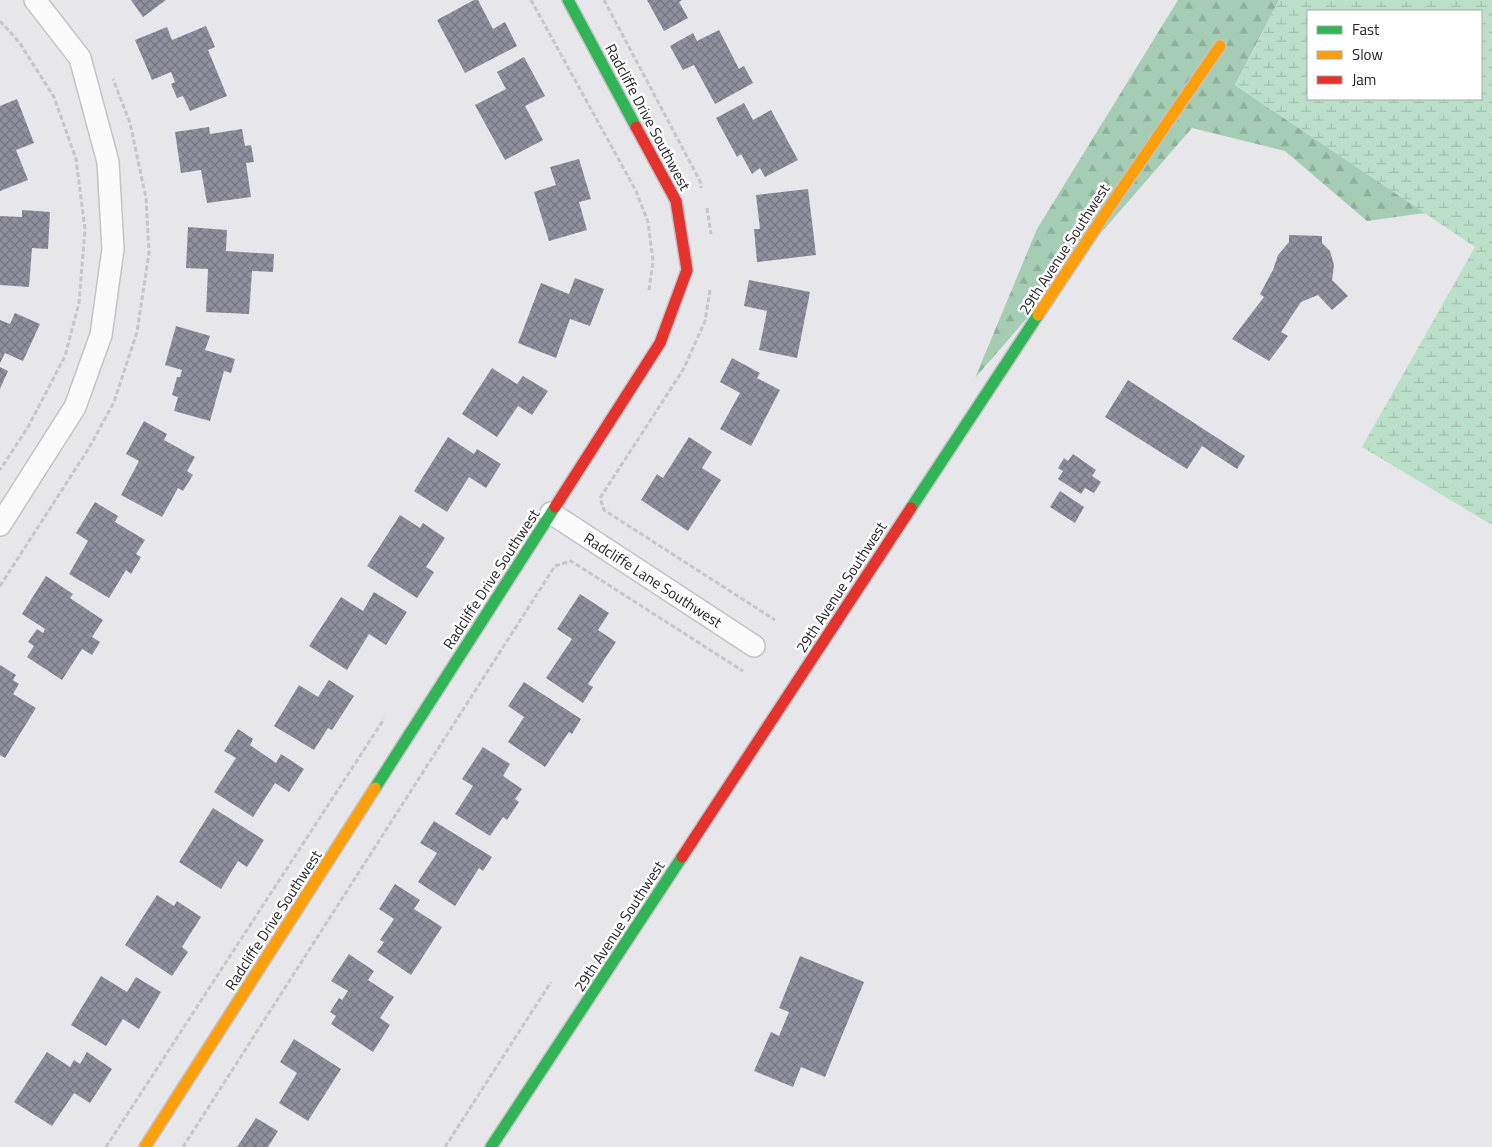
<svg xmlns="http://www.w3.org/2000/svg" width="1492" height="1147" font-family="'Titillium Web',sans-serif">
	<defs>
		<pattern id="forest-firs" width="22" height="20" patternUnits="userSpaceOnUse" patternTransform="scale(1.25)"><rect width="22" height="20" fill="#a5cdb3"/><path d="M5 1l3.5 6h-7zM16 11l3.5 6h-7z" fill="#8eb09a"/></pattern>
		<pattern id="wetland-marsh" width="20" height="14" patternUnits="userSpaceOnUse" patternTransform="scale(1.25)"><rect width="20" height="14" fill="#bbe0c8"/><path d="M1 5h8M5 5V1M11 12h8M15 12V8" fill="none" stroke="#a1c0ac"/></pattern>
		<pattern id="building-cross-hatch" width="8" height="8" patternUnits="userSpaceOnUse" patternTransform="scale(1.25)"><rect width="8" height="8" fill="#91909e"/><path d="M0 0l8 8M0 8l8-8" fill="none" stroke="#767581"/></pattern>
	</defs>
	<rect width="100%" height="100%" fill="#e6e6eb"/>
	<path fill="url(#forest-firs)" d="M 1178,0 L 1279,0 L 1235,85 L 1425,213 L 1367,221 L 1285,151 L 1192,128 L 975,378 L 1037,229 Z"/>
	<path fill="url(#wetland-marsh)" fill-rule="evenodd" d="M 1279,0 L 1492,0 L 1492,525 L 1362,447 L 1475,247 L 1235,85 ZM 1308,11 L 1481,11 L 1481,99 L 1308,99 Z"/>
	<path fill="url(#building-cross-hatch)" d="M 131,0 L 166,0 L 143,17 Z
		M 474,0 L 478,0 L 493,29 L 505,22 L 517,46 L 465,73 L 437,20 Z
		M 647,0 L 682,0 L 679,2 L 688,18 L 664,31 Z
		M 206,26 L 215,47 L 208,50 L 227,96 L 190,111 L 183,96 L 177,98 L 171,84 L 175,82 L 171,72 L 152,80 L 135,40 L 167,27 L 172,40 Z
		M 719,30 L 739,69 L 744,66 L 753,83 L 715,104 L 694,65 L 683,70 L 670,46 L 693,33 L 697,41 Z
		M 524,57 L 545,96 L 525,106 L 543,140 L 505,160 L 475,105 L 506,89 L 497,72 Z
		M 17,99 L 34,143 L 16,150 L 28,180 L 0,191 L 0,106 Z
		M 744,103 L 753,120 L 771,110 L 798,160 L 765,177 L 760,168 L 752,174 L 741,154 L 737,157 L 716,118 Z
		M 209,127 L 210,134 L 242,129 L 245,146 L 251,145 L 254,162 L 246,163 L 251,197 L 207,203 L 201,170 L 181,173 L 175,132 Z
		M 579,159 L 591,199 L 579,202 L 587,230 L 549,241 L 534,192 L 556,185 L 550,167 Z
		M 808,189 L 816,255 L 757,262 L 754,229 L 760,229 L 756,195 Z
		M 22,210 L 50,212 L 48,249 L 32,248 L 29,287 L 0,285 L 0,216 L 22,217 Z
		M 188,227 L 227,230 L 226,251 L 274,254 L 273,272 L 252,271 L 249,314 L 206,312 L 208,269 L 186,268 Z
		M 1289,235 L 1322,236 L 1322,243 L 1330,251 L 1334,265 L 1332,280 L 1348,296 L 1332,310 L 1318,295 L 1301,302 L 1281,332 L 1288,336 L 1269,361 L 1232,339 L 1264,297 L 1260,294 L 1273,270 L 1278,255 L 1289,242 Z
		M 575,278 L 604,289 L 590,326 L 570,319 L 556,358 L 518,343 L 541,283 L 569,294 Z
		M 749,280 L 810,292 L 797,358 L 759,350 L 767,311 L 744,306 Z
		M 15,313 L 40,324 L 23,361 L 5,353 L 0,363 L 0,320 L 10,324 Z
		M 176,326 L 210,336 L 205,350 L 235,359 L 231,373 L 224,371 L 210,421 L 174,411 L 178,397 L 172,395 L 177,377 L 180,377 L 182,370 L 165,365 Z
		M 732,358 L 760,373 L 757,378 L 780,390 L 751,446 L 720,429 L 740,393 L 720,382 Z
		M 0,367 L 8,371 L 0,389 Z
		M 492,368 L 517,384 L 523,376 L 548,391 L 532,415 L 518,406 L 497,437 L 462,414 Z
		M 1128,380 L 1245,456 L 1237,469 L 1202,446 L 1187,469 L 1105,417 Z
		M 144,421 L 167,434 L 164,440 L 195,457 L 187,471 L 193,475 L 183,491 L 178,488 L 162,517 L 121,495 L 139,461 L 126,454 Z
		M 448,437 L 474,454 L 477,449 L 501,464 L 486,488 L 469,477 L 447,512 L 414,491 Z
		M 689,437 L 712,452 L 702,468 L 721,480 L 688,531 L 641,500 L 657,474 L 663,478 Z
		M 1073,454 L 1096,470 L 1092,476 L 1101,482 L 1094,493 L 1085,488 L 1081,494 L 1058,479 L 1063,471 L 1058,468 L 1064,458 L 1068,461 Z
		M 1060,491 L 1084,507 L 1075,523 L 1050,507 Z
		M 95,502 L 118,516 L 115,522 L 145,540 L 136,554 L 141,557 L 131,574 L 126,570 L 109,598 L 69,574 L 88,541 L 76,533 Z
		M 400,515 L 420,528 L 423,523 L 445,538 L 426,567 L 434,572 L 417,598 L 367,566 Z
		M 46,576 L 73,594 L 70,598 L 103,620 L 92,637 L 100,642 L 92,655 L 82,649 L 62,680 L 27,657 L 34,646 L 28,642 L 37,629 L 43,633 L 45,629 L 22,614 Z
		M 374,592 L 407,612 L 386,645 L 369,634 L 347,670 L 309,646 L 341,597 L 363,611 Z
		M 580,594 L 609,613 L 598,630 L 616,642 L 588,684 L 593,687 L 583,703 L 546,678 L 572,639 L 557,629 Z
		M 0,665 L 16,675 L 13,680 L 19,684 L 13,694 L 36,708 L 5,758 L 0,755 Z
		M 329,680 L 354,696 L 332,730 L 328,728 L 314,750 L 274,726 L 299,685 L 318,697 Z
		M 524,682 L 581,719 L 572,734 L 569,732 L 545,767 L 508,742 L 524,717 L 508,706 Z
		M 238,729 L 253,739 L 250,745 L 276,763 L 281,754 L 304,769 L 289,792 L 275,783 L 253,817 L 214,792 L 236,758 L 224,751 Z
		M 483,747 L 510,764 L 503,776 L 522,789 L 515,799 L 519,802 L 507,820 L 503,817 L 490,836 L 455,814 L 473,786 L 462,779 Z
		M 213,808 L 264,840 L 247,867 L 238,861 L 221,889 L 179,862 Z
		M 434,821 L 492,857 L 483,871 L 479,868 L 455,906 L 418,882 L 437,853 L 420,843 Z
		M 395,884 L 420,900 L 414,909 L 442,927 L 411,975 L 377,952 L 384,942 L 380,940 L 394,919 L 379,909 Z
		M 157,895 L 174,906 L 177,901 L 201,917 L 182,947 L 188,952 L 172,976 L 125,945 Z
		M 349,954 L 374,971 L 368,980 L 394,997 L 380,1018 L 390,1025 L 373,1052 L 331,1024 L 336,1016 L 330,1012 L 339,998 L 342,1000 L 348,991 L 331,981 Z
		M 800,956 L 864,982 L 825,1077 L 801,1067 L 793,1087 L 754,1071 L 771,1032 L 779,1036 L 789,1012 L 779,1008 Z
		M 101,976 L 127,992 L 136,977 L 161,992 L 139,1029 L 123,1019 L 106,1046 L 71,1025 Z
		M 294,1039 L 341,1069 L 308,1121 L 279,1103 L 297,1073 L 280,1062 Z
		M 47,1052 L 70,1067 L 74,1060 L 80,1064 L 87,1052 L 112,1069 L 90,1103 L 74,1093 L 52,1126 L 14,1102 Z
		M 256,1118 L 278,1131 L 268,1147 L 237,1147 Z"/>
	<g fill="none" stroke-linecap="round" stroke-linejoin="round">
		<g stroke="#c3c3c7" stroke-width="24">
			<path id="street" d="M 551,513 L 754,646
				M 0,525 L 75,407 L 101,335 L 113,249 L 108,162 L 80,58 L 35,0"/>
		</g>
		<g stroke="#c3c3c7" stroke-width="14">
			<path id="fast" d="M 568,0 L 636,127
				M 911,508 L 1038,315
				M 375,788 L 555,507
				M 491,1147 L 682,857"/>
		</g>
		<g stroke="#c3c3c7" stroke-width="14">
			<path id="slow" d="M 1038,315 L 1117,196 L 1220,46
				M 145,1147 L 375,788"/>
		</g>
		<g stroke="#c3c3c7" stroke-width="14">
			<path id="jam" d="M 555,507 L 660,343 L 687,270 L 676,201 L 636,127
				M 682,857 L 911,508"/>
		</g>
		<path stroke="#c7c7ca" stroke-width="3" stroke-dasharray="5 2.5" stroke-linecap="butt" d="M 531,0 L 636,191 L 648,222 L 653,261 L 649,290
			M 604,0 L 700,181 L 701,188
			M 0,21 L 19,42 L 54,97 L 76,159 L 85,229 L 79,303 L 65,356 L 28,427 L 0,470
			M 707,208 L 711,234
			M 710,290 L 705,321 L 683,370 L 600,498 L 604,510 L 775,620
			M 0,586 L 89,448 L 114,402 L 137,332 L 149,253 L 146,198 L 130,123 L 113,79
			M 106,1147 L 384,719
			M 183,1147 L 555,566 L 571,561 L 743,671
			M 445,1147 L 551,982"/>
		<use href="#street" stroke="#fbfbfc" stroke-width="21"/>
		<use href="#fast" stroke="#30b455" stroke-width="11"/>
		<use href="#slow" stroke="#ff9f0a" stroke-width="11"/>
		<use href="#jam" stroke="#e5322d" stroke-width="11"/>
	</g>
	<g text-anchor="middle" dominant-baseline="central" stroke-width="5" stroke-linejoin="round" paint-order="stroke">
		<g font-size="15" fill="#242428" stroke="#fff">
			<text transform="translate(648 117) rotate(62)">Radcliffe Drive Southwest</text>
			<text transform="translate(1064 249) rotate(-57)">29th Avenue Southwest</text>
			<text transform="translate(491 579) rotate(-57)">Radcliffe Drive Southwest</text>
			<text transform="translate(653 580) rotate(33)">Radcliffe Lane Southwest</text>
			<text transform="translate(841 587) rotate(-57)">29th Avenue Southwest</text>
			<text transform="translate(273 920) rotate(-57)">Radcliffe Drive Southwest</text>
			<text transform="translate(619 926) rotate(-57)">29th Avenue Southwest</text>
		</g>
	</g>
	<rect x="1307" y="10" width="175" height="90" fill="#ffffff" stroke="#a7a7a9"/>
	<rect x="1317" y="26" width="25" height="8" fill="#30b455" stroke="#a7a7a9"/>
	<text x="1352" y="35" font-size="15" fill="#242428">Fast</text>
	<rect x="1317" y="51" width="25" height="8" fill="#ff9f0a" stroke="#a7a7a9"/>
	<text x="1352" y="60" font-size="15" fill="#242428">Slow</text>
	<rect x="1317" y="76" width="25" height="8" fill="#e5322d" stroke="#a7a7a9"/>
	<text x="1352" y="85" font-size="15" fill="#242428">Jam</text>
</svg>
